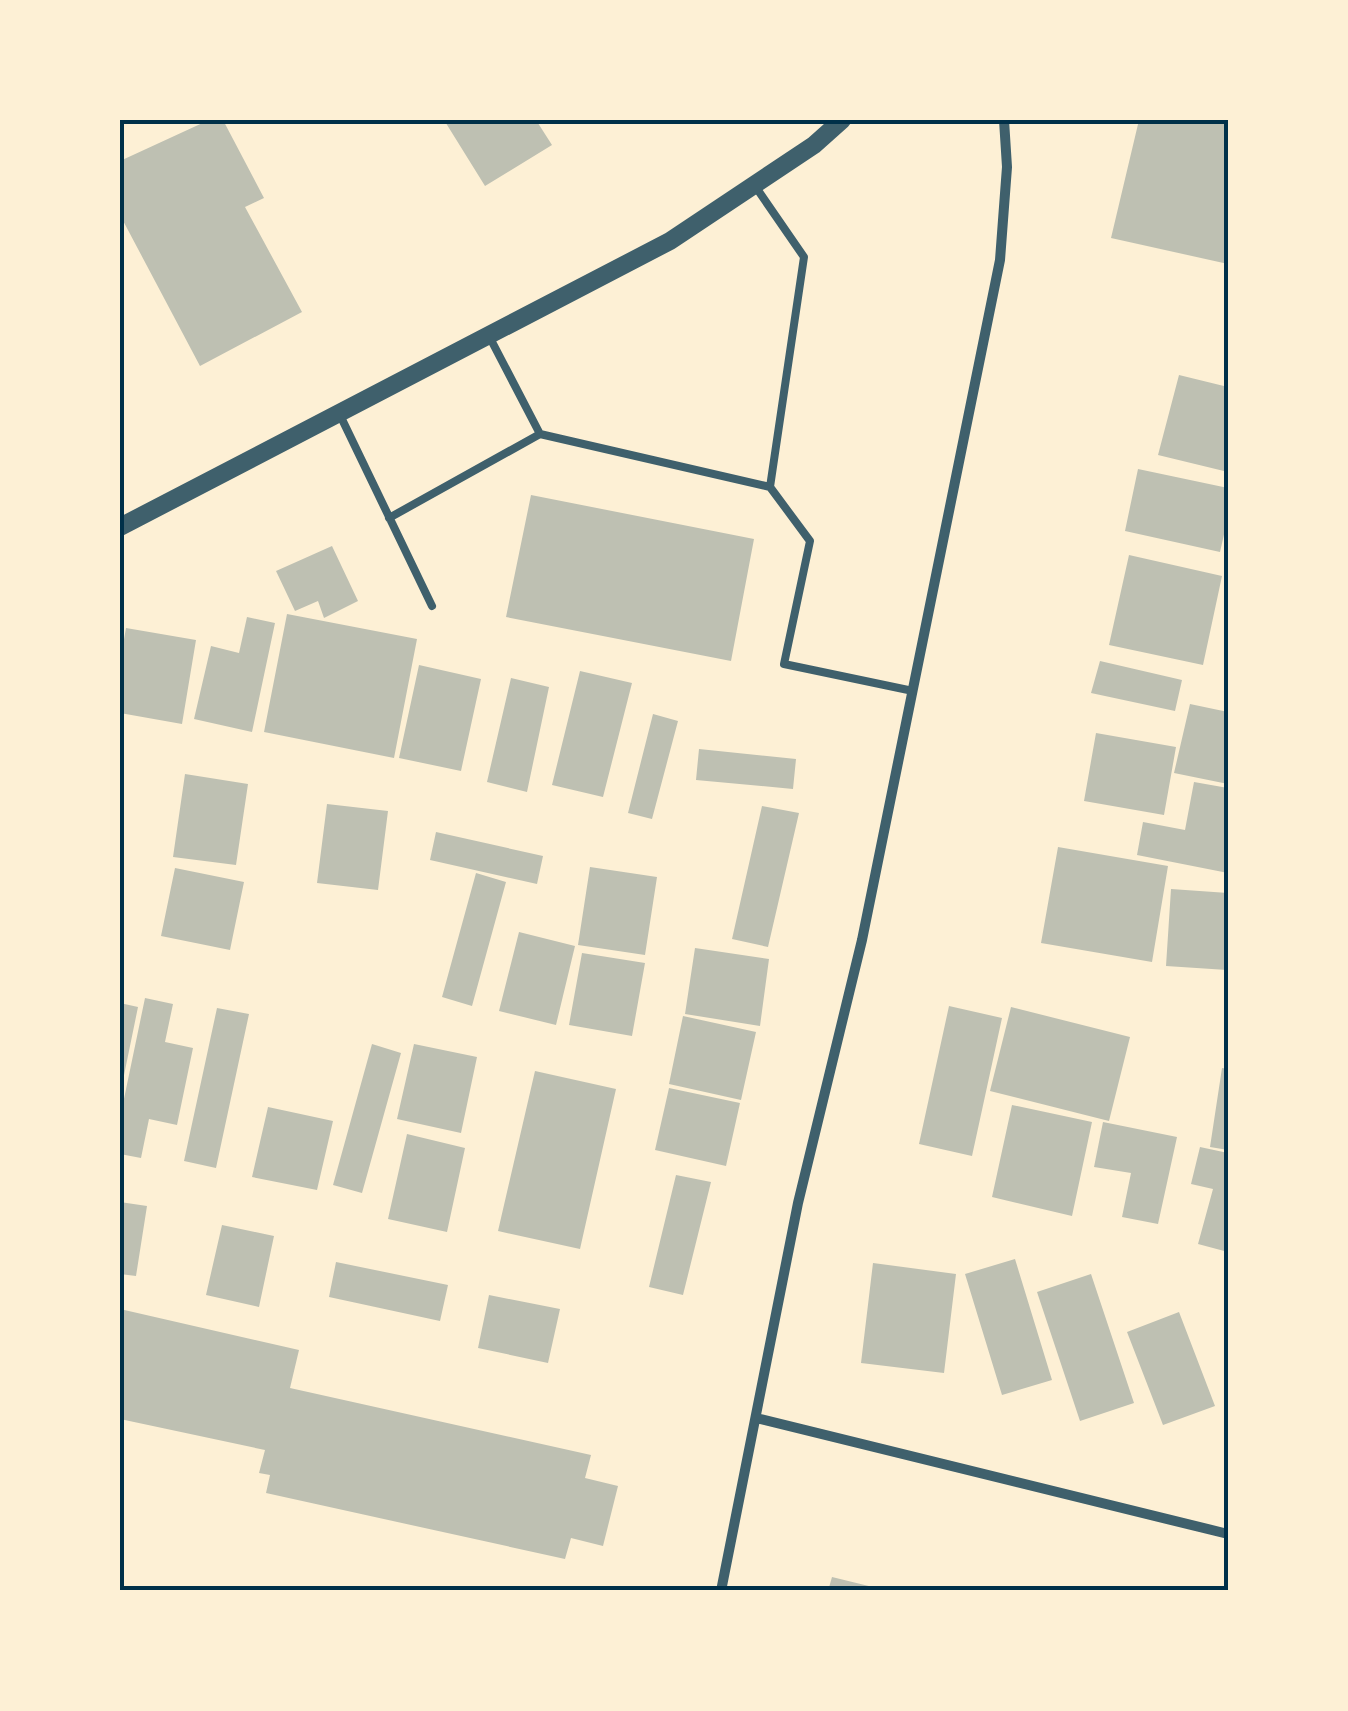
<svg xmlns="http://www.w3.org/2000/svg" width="1348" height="1711" font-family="'Playfair Display',serif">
	<rect width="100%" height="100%" fill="#fdf0d5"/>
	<path fill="#bec0b2" d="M 209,120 L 223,120 L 264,198 L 245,207 L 302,312 L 200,366 L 120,215 L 120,161 Z
		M 444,120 L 536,120 L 552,145 L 485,186 Z
		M 1139,120 L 1228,120 L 1228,264 L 1111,238 Z
		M 1179,375 L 1228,387 L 1228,472 L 1158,455 Z
		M 1138,469 L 1228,488 L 1228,517 L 1220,552 L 1125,531 Z
		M 531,495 L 754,539 L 731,661 L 506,617 Z
		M 332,546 L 358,601 L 324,618 L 318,601 L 295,611 L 276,571 Z
		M 1129,555 L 1222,576 L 1203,665 L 1109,645 Z
		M 287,614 L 417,639 L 394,758 L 264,732 Z
		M 247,617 L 275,623 L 252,732 L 194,719 L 211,646 L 239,653 Z
		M 126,628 L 196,640 L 182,724 L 120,713 L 120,662 Z
		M 1100,661 L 1182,680 L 1175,711 L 1091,693 Z
		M 419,665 L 481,679 L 461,771 L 399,758 Z
		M 580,671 L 632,683 L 603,797 L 552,785 Z
		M 511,678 L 549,687 L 527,792 L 487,782 Z
		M 1190,704 L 1228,712 L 1228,784 L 1174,773 Z
		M 653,714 L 678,721 L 652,819 L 628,813 Z
		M 1096,733 L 1176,747 L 1164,815 L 1084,801 Z
		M 699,749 L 796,759 L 793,789 L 696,780 Z
		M 185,774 L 248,784 L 236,865 L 173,857 Z
		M 1194,782 L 1228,788 L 1228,873 L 1137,855 L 1143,822 L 1185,830 Z
		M 327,804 L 388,811 L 378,890 L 317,883 Z
		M 762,806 L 799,813 L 768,947 L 732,939 Z
		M 436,832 L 543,856 L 537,884 L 430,860 Z
		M 1058,847 L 1168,866 L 1152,962 L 1041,943 Z
		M 590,867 L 657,877 L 645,955 L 578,945 Z
		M 175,868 L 244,882 L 230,950 L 161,936 Z
		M 476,873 L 506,882 L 472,1006 L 442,997 Z
		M 1171,889 L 1228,893 L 1227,970 L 1166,966 Z
		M 519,932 L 575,946 L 556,1025 L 499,1011 Z
		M 695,948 L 769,959 L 760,1026 L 685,1014 Z
		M 582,953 L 645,963 L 632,1036 L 569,1025 Z
		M 145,998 L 173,1004 L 165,1042 L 193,1048 L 177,1125 L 149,1119 L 141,1158 L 120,1154 L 120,1118 Z
		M 120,1003 L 138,1007 L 122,1085 L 120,1085 Z
		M 949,1006 L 1002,1018 L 972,1156 L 919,1144 Z
		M 1011,1007 L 1130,1037 L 1109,1121 L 990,1091 Z
		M 217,1008 L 249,1014 L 216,1168 L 184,1161 Z
		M 683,1016 L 756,1032 L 741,1100 L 669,1084 Z
		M 372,1044 L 401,1053 L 362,1193 L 333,1185 Z
		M 414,1044 L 477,1057 L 461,1133 L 397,1119 Z
		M 1222,1068 L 1228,1069 L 1228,1150 L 1210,1147 Z
		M 535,1071 L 616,1089 L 580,1249 L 498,1231 Z
		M 669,1088 L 740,1103 L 726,1166 L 655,1150 Z
		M 1012,1105 L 1092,1122 L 1072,1216 L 992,1197 Z
		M 268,1107 L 333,1121 L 317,1190 L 252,1177 Z
		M 1103,1122 L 1177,1137 L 1158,1224 L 1122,1217 L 1131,1173 L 1094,1167 Z
		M 407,1134 L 465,1148 L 447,1232 L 388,1219 Z
		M 1200,1147 L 1228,1153 L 1228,1252 L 1198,1244 L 1213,1189 L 1191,1184 Z
		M 676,1175 L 711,1182 L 683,1295 L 649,1287 Z
		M 120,1202 L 147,1206 L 136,1276 L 120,1274 Z
		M 222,1225 L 274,1236 L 259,1307 L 206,1295 Z
		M 1015,1259 L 1052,1380 L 1002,1395 L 965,1274 Z
		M 336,1262 L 448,1285 L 440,1321 L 329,1297 Z
		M 873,1263 L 956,1274 L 944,1373 L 861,1363 Z
		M 1091,1274 L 1134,1403 L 1080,1421 L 1037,1292 Z
		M 489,1295 L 560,1309 L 548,1363 L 478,1348 Z
		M 120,1309 L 299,1350 L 290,1388 L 591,1455 L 585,1478 L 618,1486 L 603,1546 L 571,1538 L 565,1559 L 266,1493 L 270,1475 L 259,1473 L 265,1450 L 120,1419 Z
		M 1179,1312 L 1215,1406 L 1163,1425 L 1127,1332 Z
		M 832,1577 L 885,1590 L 884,1591 L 828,1591 Z"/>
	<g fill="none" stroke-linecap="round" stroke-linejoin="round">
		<path stroke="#3f606c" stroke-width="8" d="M 489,336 L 540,434 L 770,487 L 804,257 L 755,186
			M 339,413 L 432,606
			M 770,487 L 810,541 L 784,664 L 913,691
			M 389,518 L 540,434"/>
		<path stroke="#3f606c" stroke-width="10" d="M 756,1418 L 1228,1534
			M 721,1591 L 798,1203 L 862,940 L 1000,260 L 1007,167 L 1004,120"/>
		<path stroke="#3f606c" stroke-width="18" d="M 120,527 L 670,241 L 814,145 L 842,120"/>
	</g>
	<rect width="1348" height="1711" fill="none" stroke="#fdf0d5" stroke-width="245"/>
	<rect x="122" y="122" width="1104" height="1466" fill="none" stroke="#003049" stroke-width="4"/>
</svg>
